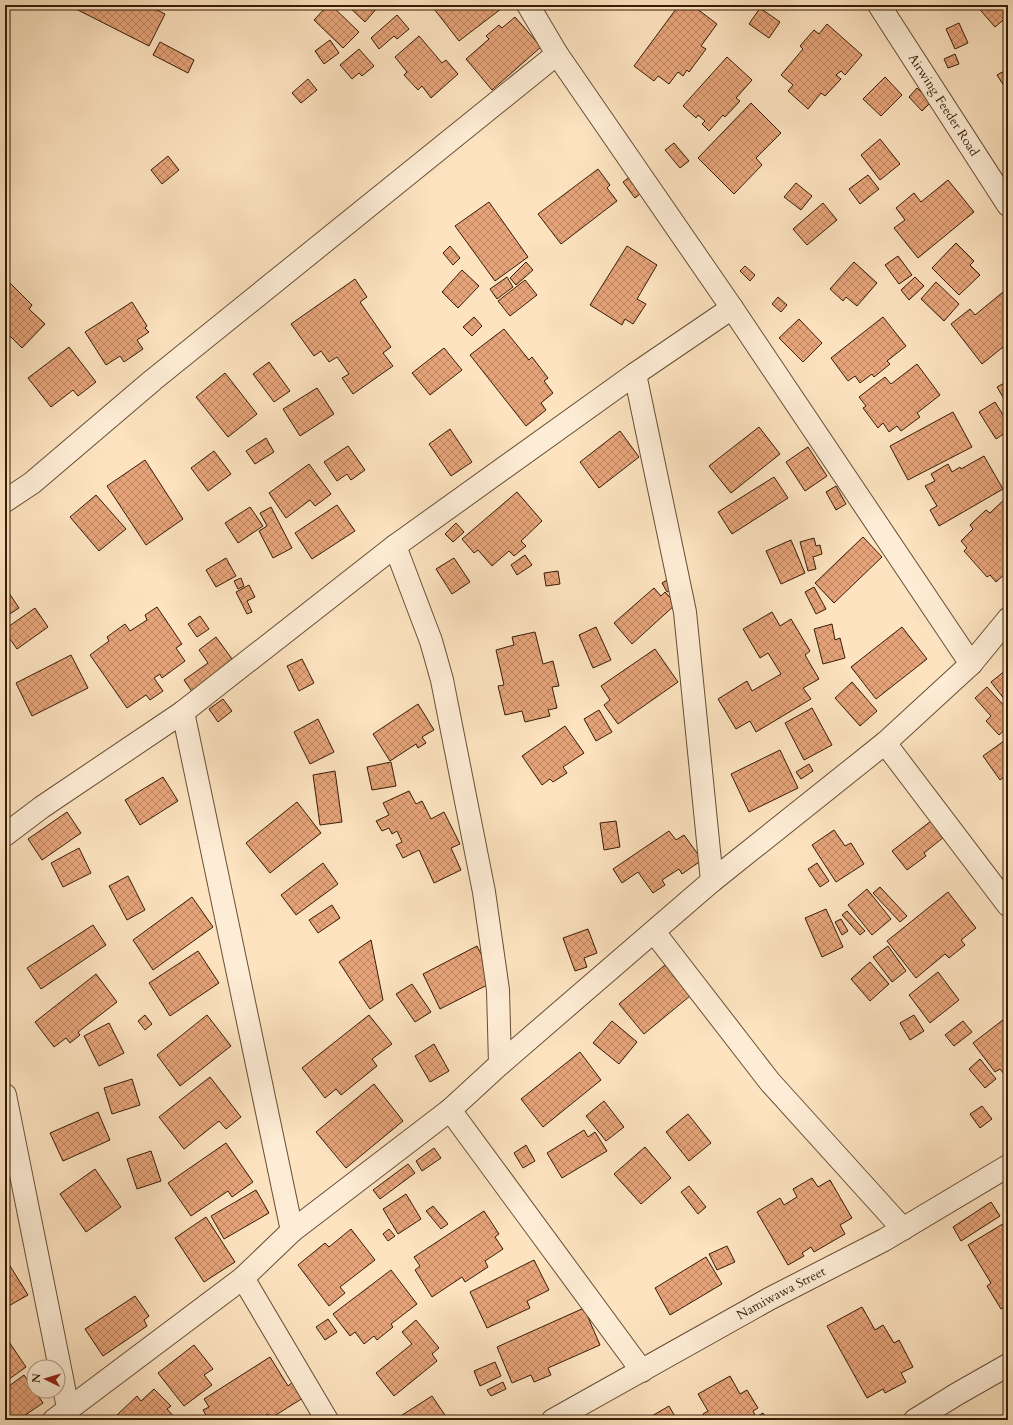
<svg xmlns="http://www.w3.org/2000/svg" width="1013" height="1425" font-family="Cardo,serif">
	<defs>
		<pattern id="building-cross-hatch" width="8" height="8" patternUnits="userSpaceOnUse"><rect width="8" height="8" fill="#e7a47a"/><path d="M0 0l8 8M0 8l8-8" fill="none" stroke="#bc8562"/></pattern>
	</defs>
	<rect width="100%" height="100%" fill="#fde3c0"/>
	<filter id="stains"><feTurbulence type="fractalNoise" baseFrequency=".005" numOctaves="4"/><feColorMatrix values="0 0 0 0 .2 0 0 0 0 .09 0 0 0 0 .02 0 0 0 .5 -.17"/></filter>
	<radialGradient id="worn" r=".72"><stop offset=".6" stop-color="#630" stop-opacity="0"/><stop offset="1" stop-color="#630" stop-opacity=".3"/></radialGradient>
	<path fill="url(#building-cross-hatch)" stroke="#361d06" d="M 68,5 L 147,5 L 165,14 L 149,46 Z
		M 328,5 L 331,5 L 359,32 L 343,48 L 314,20 Z
		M 347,5 L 374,5 L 377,8 L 365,22 Z
		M 431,5 L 506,5 L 459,41 Z
		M 679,5 L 692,5 L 717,24 L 701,46 L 706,49 L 689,72 L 687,70 L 683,76 L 678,72 L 669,84 L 658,76 L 654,81 L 634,66 Z
		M 976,5 L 1008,5 L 1008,16 L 995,27 Z
		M 760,8 L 780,22 L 769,38 L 749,24 Z
		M 397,15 L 409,29 L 397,39 L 394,36 L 379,49 L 371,38 Z
		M 515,17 L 541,47 L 492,90 L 466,59 L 489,39 L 486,36 L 499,25 L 502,28 Z
		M 959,23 L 968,43 L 955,49 L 946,29 Z
		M 827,24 L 862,55 L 845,75 L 841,71 L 836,75 L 841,79 L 825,96 L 821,93 L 808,109 L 788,91 L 793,85 L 781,75 L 803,49 L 800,46 L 814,30 L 819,34 Z
		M 419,36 L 442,63 L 446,60 L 458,74 L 431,98 L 422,86 L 418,90 L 404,75 L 407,72 L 395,57 Z
		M 330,40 L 339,53 L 324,64 L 315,51 Z
		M 160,42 L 194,60 L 188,73 L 153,55 Z
		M 359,49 L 374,66 L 362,76 L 359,73 L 352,79 L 340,65 Z
		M 955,54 L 959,64 L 948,68 L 944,59 Z
		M 727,57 L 752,80 L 736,98 L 740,101 L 725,117 L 723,115 L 709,131 L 702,124 L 705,121 L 698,115 L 696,118 L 683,106 Z
		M 1008,69 L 1008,92 L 997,75 Z
		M 885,77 L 902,95 L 881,116 L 863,99 Z
		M 308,79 L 317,90 L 301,103 L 292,93 Z
		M 917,88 L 931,102 L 922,111 L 909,97 Z
		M 751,103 L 781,133 L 756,158 L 762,165 L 734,194 L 698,158 Z
		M 880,139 L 900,164 L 880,180 L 861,155 Z
		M 674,143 L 689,161 L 680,168 L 665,150 Z
		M 168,156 L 179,170 L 162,184 L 151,170 Z
		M 598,169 L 610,185 L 607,188 L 617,201 L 561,244 L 538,214 Z
		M 635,173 L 639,187 L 636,189 L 640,194 L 635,198 L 623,182 Z
		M 868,175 L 879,189 L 860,204 L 849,189 Z
		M 948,180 L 974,212 L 918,258 L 894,228 L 905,220 L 896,208 L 914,193 L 921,202 Z
		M 796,183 L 812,196 L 801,210 L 784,197 Z
		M 489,202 L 528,257 L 495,281 L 455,226 Z
		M 823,203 L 837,220 L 807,245 L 793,229 Z
		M 956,243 L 974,261 L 970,265 L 980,275 L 959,295 L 932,268 Z
		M 450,246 L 460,258 L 453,265 L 443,253 Z
		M 627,246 L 657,265 L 637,299 L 646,304 L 633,324 L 625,319 L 622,325 L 590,305 Z
		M 898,256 L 912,275 L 899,284 L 885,265 Z
		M 526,262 L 533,270 L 516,285 L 510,278 Z
		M 854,262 L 877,283 L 857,306 L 846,297 L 843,301 L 830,289 Z
		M 745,266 L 755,275 L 750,281 L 740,271 Z
		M 462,270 L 479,286 L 458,308 L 442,292 Z
		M 507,277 L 513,287 L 497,299 L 490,289 Z
		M 915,277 L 924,286 L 909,300 L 901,290 Z
		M 5,278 L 32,305 L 29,309 L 45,324 L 22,348 L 5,331 Z
		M 355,279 L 367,297 L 360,302 L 391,347 L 383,353 L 393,366 L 353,394 L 342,378 L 349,374 L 337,357 L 329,362 L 321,351 L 314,356 L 291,324 Z
		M 525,280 L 537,295 L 510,316 L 498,301 Z
		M 936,282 L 959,304 L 944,321 L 921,299 Z
		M 1008,288 L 1008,343 L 982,364 L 951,324 L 970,309 L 975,315 Z
		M 778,297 L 787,305 L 781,312 L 772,304 Z
		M 132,302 L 147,326 L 145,328 L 149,332 L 137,340 L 143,349 L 124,362 L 120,356 L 106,365 L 85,332 Z
		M 474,317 L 482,326 L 472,336 L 463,327 Z
		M 883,317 L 906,346 L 887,361 L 890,364 L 874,377 L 872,374 L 860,383 L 855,376 L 848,381 L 831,358 Z
		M 799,319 L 822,343 L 803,362 L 779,338 Z
		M 504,329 L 529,360 L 532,357 L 548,378 L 544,381 L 553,393 L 541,403 L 546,410 L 526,426 L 470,355 Z
		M 69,347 L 96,382 L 78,396 L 73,390 L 51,407 L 28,378 Z
		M 444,348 L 462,370 L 430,395 L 412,373 Z
		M 269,362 L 290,391 L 274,402 L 253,374 Z
		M 917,364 L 940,395 L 917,413 L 920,417 L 901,431 L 897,426 L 889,432 L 883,423 L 878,428 L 863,408 L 866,406 L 859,397 L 885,377 L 891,384 Z
		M 225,373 L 257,414 L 228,437 L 196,397 Z
		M 1008,381 L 1008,406 L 997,387 Z
		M 317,388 L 334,414 L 300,436 L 283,409 Z
		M 995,402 L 1008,423 L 1008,431 L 996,439 L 979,412 Z
		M 953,412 L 972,447 L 908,480 L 890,446 Z
		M 759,427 L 780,454 L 731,493 L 709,466 Z
		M 450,429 L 472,462 L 451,476 L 429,444 Z
		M 620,431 L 639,457 L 599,488 L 580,462 Z
		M 266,438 L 274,452 L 255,464 L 246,451 Z
		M 348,446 L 365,470 L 351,480 L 347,474 L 337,481 L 324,462 Z
		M 808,447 L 827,476 L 805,491 L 786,462 Z
		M 214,451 L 231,474 L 208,491 L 191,468 Z
		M 984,456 L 1003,489 L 939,526 L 930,510 L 937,506 L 925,486 L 935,481 L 931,474 L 948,464 L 952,472 L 960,467 L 961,469 Z
		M 145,460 L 183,519 L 146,545 L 107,486 Z
		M 309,464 L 331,494 L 315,506 L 310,500 L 286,518 L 269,493 Z
		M 774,477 L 788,498 L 732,534 L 718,512 Z
		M 836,486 L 846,504 L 836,510 L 826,492 Z
		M 517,492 L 542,521 L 521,541 L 526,546 L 514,556 L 509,551 L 492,566 L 478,550 L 474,553 L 462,539 Z
		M 96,495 L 126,529 L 99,551 L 70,517 Z
		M 1008,496 L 1008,571 L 996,582 L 990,575 L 987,577 L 964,551 L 967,548 L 961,541 L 973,529 L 970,525 L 986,510 L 990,513 Z
		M 337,505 L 355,531 L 312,559 L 295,533 Z
		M 250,507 L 263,526 L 238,543 L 225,523 Z
		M 271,507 L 292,548 L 273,558 L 259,531 L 267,526 L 260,513 Z
		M 456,523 L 464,532 L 453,542 L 445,534 Z
		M 863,537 L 882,557 L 834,603 L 815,583 Z
		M 814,538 L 816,546 L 820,545 L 822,554 L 813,557 L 816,569 L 808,571 L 800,542 Z
		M 791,540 L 805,573 L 781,584 L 766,551 Z
		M 525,555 L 532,565 L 517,575 L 511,565 Z
		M 226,558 L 236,576 L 216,587 L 206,570 Z
		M 454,558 L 470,582 L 452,594 L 436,569 Z
		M 558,571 L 560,584 L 546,586 L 544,573 Z
		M 674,576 L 679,586 L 667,592 L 662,583 Z
		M 241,578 L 244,586 L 238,589 L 234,581 Z
		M 249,585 L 255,597 L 247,601 L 252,612 L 247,614 L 236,592 Z
		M 5,587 L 19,608 L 5,617 Z
		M 814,587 L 826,609 L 816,614 L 805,592 Z
		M 654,588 L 661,596 L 665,592 L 676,604 L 632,644 L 614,623 Z
		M 157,607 L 182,644 L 176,648 L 185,661 L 162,678 L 160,674 L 154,678 L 163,691 L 150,700 L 146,695 L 127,708 L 90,655 L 109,641 L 107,637 L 125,624 L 130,631 L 147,620 L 145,615 Z
		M 35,608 L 48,627 L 17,649 L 5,632 L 5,629 Z
		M 772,612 L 780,626 L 791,619 L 810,651 L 805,655 L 819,679 L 803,688 L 811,699 L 756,732 L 750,721 L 736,729 L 718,699 L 747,681 L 752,691 L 781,674 L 768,653 L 760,658 L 743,629 Z
		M 200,616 L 209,629 L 197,637 L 188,624 Z
		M 832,624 L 835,640 L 840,638 L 845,658 L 823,664 L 814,629 Z
		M 596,627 L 611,660 L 593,668 L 579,635 Z
		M 902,627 L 927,659 L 876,699 L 851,667 Z
		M 535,632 L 543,664 L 553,661 L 559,686 L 552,687 L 557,708 L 548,710 L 550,716 L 525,722 L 522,711 L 505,715 L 498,686 L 504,685 L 496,650 L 514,645 L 512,637 Z
		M 216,637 L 235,663 L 193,693 L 184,680 L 208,663 L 199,650 Z
		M 655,649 L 678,682 L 618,724 L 604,705 L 610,700 L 601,686 Z
		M 71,655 L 88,688 L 32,716 L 16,683 Z
		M 302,659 L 314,683 L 299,691 L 287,666 Z
		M 1006,670 L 1008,672 L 1008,704 L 991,682 Z
		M 852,682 L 877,711 L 860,726 L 835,698 Z
		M 987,687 L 1008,710 L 1008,727 L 999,735 L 986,721 L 991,716 L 975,698 Z
		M 223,699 L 232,711 L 218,722 L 209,709 Z
		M 418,704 L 434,730 L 422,737 L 426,743 L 418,748 L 416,744 L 390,761 L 373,734 Z
		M 812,708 L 832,745 L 804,760 L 785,723 Z
		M 599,710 L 612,732 L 596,741 L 584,719 Z
		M 318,719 L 334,752 L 310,764 L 294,732 Z
		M 565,726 L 584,753 L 563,767 L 567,773 L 553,782 L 550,779 L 542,785 L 522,756 Z
		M 1008,738 L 1008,781 L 1005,776 L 1000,780 L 983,756 Z
		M 780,750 L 798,788 L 749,812 L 731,774 Z
		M 391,762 L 396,786 L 372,790 L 367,767 Z
		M 809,764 L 813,771 L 801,779 L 796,772 Z
		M 335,771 L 342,822 L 320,825 L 313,775 Z
		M 163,777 L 178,801 L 140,825 L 125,800 Z
		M 409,791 L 416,804 L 422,801 L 431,819 L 444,812 L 460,844 L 451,848 L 461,870 L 434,883 L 419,850 L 403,858 L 396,845 L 402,842 L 397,831 L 392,834 L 389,828 L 382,831 L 376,821 L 389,815 L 383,803 Z
		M 297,802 L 321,833 L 270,873 L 246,843 Z
		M 67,812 L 81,833 L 42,860 L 28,839 Z
		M 616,821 L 620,847 L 604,850 L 600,823 Z
		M 931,821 L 944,837 L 924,853 L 926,856 L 907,870 L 892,851 Z
		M 834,830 L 845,846 L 851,843 L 864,864 L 836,882 L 812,845 Z
		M 669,831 L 676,840 L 684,835 L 702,860 L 682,874 L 679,869 L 662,880 L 665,885 L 653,893 L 638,872 L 622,883 L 613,869 Z
		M 79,848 L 91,873 L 63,887 L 51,863 Z
		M 323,863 L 338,884 L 296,915 L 281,895 Z
		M 817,863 L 829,881 L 820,887 L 808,869 Z
		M 128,876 L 145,910 L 127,920 L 109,886 Z
		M 880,887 L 907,916 L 900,922 L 873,893 Z
		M 867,889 L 891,919 L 872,935 L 848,905 Z
		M 948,892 L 976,928 L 961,940 L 965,945 L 949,958 L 945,954 L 916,978 L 887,941 Z
		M 192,897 L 213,927 L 153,970 L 133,940 Z
		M 332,905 L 340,918 L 318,933 L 309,920 Z
		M 826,909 L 843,947 L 822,957 L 805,918 Z
		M 847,911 L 865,931 L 860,935 L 842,915 Z
		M 841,919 L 848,931 L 842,935 L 835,922 Z
		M 93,925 L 106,945 L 41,989 L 27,968 Z
		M 588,929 L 597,953 L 584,958 L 587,967 L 575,971 L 563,938 Z
		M 371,940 L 383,1000 L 370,1009 L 339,962 Z
		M 477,946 L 495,981 L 440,1009 L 423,974 Z
		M 888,946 L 906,971 L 892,982 L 873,957 Z
		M 198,951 L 219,983 L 170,1016 L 149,983 Z
		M 870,962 L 889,984 L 870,1001 L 851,979 Z
		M 665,965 L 690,996 L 644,1034 L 619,1004 Z
		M 938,972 L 959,1000 L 930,1023 L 909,995 Z
		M 96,974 L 117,1002 L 78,1032 L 80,1035 L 70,1043 L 66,1038 L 54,1047 L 35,1022 Z
		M 412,984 L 431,1012 L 415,1022 L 396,994 Z
		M 145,1015 L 152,1024 L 145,1030 L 138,1021 Z
		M 207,1015 L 231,1046 L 180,1086 L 157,1055 Z
		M 369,1015 L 392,1044 L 372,1059 L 377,1066 L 341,1095 L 336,1089 L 325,1098 L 302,1068 Z
		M 914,1015 L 924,1031 L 910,1040 L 900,1023 Z
		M 1008,1016 L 1008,1070 L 1004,1074 L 1000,1069 L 995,1072 L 973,1043 Z
		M 612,1021 L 637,1042 L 619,1064 L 593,1043 Z
		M 963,1021 L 972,1032 L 954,1046 L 945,1035 Z
		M 109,1023 L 124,1053 L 99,1066 L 84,1036 Z
		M 434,1044 L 449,1071 L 430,1082 L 415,1056 Z
		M 580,1052 L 601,1080 L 543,1127 L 521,1099 Z
		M 980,1059 L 996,1079 L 985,1088 L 969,1069 Z
		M 210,1077 L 241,1117 L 226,1129 L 219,1121 L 184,1149 L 159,1117 Z
		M 132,1079 L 140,1105 L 112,1114 L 104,1088 Z
		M 374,1084 L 403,1121 L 346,1168 L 316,1132 Z
		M 604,1101 L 624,1127 L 606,1141 L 586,1116 Z
		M 982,1106 L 992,1119 L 980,1128 L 970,1114 Z
		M 98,1112 L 110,1140 L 63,1161 L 50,1133 Z
		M 688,1114 L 711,1143 L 689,1161 L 666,1132 Z
		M 584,1130 L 588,1137 L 595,1132 L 607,1151 L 562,1178 L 547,1153 Z
		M 226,1143 L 253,1182 L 232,1197 L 228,1191 L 191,1216 L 168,1183 Z
		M 526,1145 L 535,1161 L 523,1168 L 514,1153 Z
		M 645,1147 L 671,1178 L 641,1204 L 614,1174 Z
		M 434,1148 L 441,1158 L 422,1171 L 416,1161 Z
		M 151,1151 L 161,1181 L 137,1189 L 127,1159 Z
		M 408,1164 L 415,1173 L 380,1199 L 373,1190 Z
		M 95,1169 L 121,1207 L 86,1232 L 60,1194 Z
		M 812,1178 L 818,1187 L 830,1180 L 852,1218 L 840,1225 L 845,1234 L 814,1252 L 811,1247 L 802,1253 L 804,1256 L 788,1265 L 757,1212 L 780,1198 L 784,1205 L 797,1197 L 793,1189 Z
		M 689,1186 L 706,1207 L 698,1214 L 681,1192 Z
		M 256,1190 L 269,1213 L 224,1239 L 211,1216 Z
		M 406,1194 L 421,1219 L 398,1234 L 383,1209 Z
		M 991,1202 L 1000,1216 L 961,1241 L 953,1227 Z
		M 433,1206 L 448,1224 L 441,1229 L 426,1211 Z
		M 484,1211 L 499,1234 L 495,1237 L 503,1249 L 485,1261 L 488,1267 L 465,1282 L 462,1277 L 432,1297 L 415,1270 L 420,1266 L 414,1257 Z
		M 206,1217 L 235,1262 L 204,1282 L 175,1238 Z
		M 1006,1222 L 1008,1226 L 1008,1305 L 1001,1309 L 987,1286 L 991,1283 L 968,1245 Z
		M 351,1229 L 375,1260 L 340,1287 L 345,1293 L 329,1306 L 298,1265 L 325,1243 L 329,1247 Z
		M 389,1229 L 395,1236 L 388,1241 L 383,1234 Z
		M 727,1246 L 735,1262 L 717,1270 L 709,1254 Z
		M 706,1257 L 722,1284 L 670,1315 L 655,1288 Z
		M 534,1260 L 549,1290 L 527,1301 L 530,1308 L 487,1328 L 470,1292 Z
		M 7,1261 L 28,1295 L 5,1308 L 5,1262 Z
		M 391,1270 L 417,1304 L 391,1324 L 393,1327 L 377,1340 L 374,1336 L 364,1344 L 355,1332 L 350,1336 L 333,1314 Z
		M 135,1296 L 149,1316 L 144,1320 L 147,1326 L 103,1356 L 85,1329 Z
		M 862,1307 L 875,1330 L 883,1325 L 894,1343 L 899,1340 L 913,1367 L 901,1373 L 906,1382 L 885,1393 L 883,1389 L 867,1398 L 827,1326 Z
		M 584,1308 L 600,1345 L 548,1368 L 551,1375 L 534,1382 L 531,1375 L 512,1383 L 497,1347 Z
		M 328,1319 L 337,1332 L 325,1340 L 316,1327 Z
		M 416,1320 L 439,1348 L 432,1354 L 437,1361 L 394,1396 L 376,1373 L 412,1344 L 402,1332 Z
		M 5,1336 L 26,1367 L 5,1382 Z
		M 194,1345 L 213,1369 L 204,1375 L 212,1385 L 184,1406 L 158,1373 Z
		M 270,1357 L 288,1386 L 293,1382 L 303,1398 L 271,1418 L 268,1414 L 259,1420 L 209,1420 L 203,1410 L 209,1407 L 204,1399 Z
		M 495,1362 L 501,1376 L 480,1386 L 474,1371 Z
		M 24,1375 L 43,1403 L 18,1420 L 5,1420 L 5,1389 Z
		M 730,1376 L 740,1394 L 747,1390 L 758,1408 L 753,1411 L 756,1417 L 763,1413 L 767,1420 L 707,1420 L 703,1414 L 708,1411 L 698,1394 Z
		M 503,1382 L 506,1389 L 491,1396 L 487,1390 Z
		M 154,1389 L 171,1406 L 167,1409 L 177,1420 L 121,1420 L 117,1415 L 137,1396 L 141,1401 Z
		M 432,1396 L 447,1418 L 452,1415 L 455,1420 L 401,1420 L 399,1417 Z
		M 669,1406 L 677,1420 L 645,1420 Z"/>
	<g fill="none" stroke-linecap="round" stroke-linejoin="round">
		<g stroke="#684e34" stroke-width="24">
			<g id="street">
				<path d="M 528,5 L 557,54 L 732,308 L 971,664"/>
				<path id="s1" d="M 879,5 L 1008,205"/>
				<path d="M 635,374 L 685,612 L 712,881"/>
				<path d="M 5,501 L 32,483 L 153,380 L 557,54"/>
				<path d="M 395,546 L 431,641 L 442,680 L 484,892 L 498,990 L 500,1064"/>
				<path d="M 183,712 L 292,1231"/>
				<path d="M 885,743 L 1008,905"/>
				<path d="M 5,835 L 42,807 L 183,712 L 395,546 L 635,374 L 732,308"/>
				<path d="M 654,932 L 770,1082 L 903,1229"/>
				<path d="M 5,1095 L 68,1408"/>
				<path d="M 450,1110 L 642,1371"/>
				<path d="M 243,1278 L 327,1420"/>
				<path d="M 54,1420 L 243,1278 L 292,1231 L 450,1110 L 500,1064 L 712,881 L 885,743 L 971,664 L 1008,619"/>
				<path id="s2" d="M 553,1420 L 769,1299 L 884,1240 L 1008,1166"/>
				<path d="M 915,1420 L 957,1394 L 1008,1365"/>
			</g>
		</g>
		<use href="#street" stroke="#feedd6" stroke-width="22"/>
	</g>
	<g text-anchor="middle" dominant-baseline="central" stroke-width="4" stroke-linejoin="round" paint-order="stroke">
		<g font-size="13" fill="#361d06" stroke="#feedd6">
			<text stroke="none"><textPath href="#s1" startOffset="119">Airwing Feeder Road</textPath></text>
			<text stroke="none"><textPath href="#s2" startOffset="261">Namiwawa Street</textPath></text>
		</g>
	</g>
	<rect width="1013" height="1425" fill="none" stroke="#fde3c0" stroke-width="20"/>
	<rect x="6" y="6" width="1001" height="1413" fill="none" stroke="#361d06" stroke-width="2"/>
	<rect x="10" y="10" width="993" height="1405" fill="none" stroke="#361d06"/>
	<g transform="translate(46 1379) rotate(275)"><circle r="19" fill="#feedd6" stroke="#ae9a83"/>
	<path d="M0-3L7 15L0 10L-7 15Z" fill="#8f2418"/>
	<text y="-6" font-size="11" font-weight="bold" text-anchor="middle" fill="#361d06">N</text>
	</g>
	<rect width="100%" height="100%" filter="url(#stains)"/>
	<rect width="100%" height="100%" fill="url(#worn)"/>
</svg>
